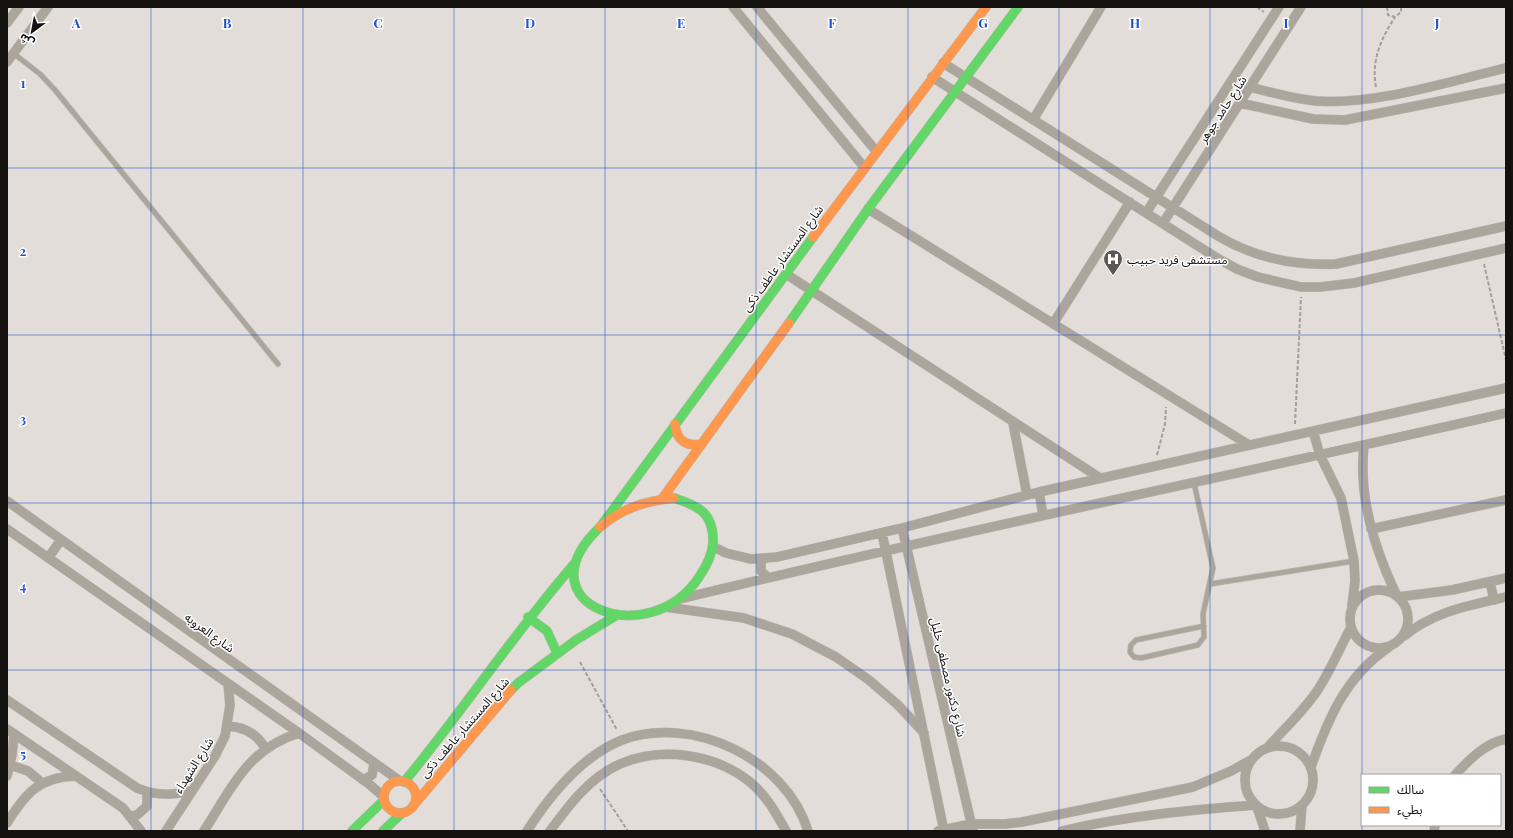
<svg xmlns="http://www.w3.org/2000/svg" width="1513" height="838" font-family="'Playfair Display','Noto Sans Arabic',serif">
	<rect width="100%" height="100%" fill="#e2ddd8"/>
	<g fill="none" stroke-linecap="round" stroke-linejoin="round">
		<g stroke="#bcb8b4" stroke-width="6">
			<path id="lane" d="M 13,53 L 40,74 L 55,90 L 278,364
				M 1194,483 L 1213,568 L 1203,614 L 1204,637 L 1198,645 L 1141,658 L 1134,657 L 1130,652 L 1131,645 L 1136,640 L 1204,626
				M 1210,584 L 1354,561"/>
		</g>
		<g stroke="#bcb8b4" stroke-width="10">
			<path id="street" d="M 733,7 L 864,167
				M 757,7 L 876,151
				M 7,23 L 19,7
				M 7,62 L 48,7
				M 943,63 L 1218,236 C 1255,258 1293,266 1336,264 L 1506,226
				M 932,77 L 1217,258 L 1237,269 L 1258,277 L 1301,287 L 1320,287 L 1354,283 L 1506,248
				M 1250,87 C 1272,93 1294,99 1316,101 C 1376,105 1447,82 1506,68
				M 1240,103 L 1313,119 L 1345,120 L 1506,88
				M 1033,120 L 1101,7
				M 868,209 L 1249,445
				M 1146,213 L 1279,7
				M 1163,223 L 1301,7
				M 786,274 L 1100,478
				M 1053,324 L 1130,202
				M 1013,423 L 1027,495
				M 1313,431 L 1320,455 L 1341,498 L 1354,561 L 1355,581 L 1352,605
				M 1364,446 C 1358,497 1375,550 1397,596
				M 1039,492 L 1043,515
				M 7,501 L 400,781
				M 902,528 L 973,831
				M 7,529 L 299,733 L 369,784 L 384,797
				M 1371,529 L 1506,500
				M 882,533 L 944,831
				M 714,547 L 726,553 L 751,559 L 777,557 L 902,528 L 1039,492 L 1506,388
				M 48,558 L 61,540
				M 764,559 L 761,562 L 761,571 L 767,577
				M 1490,582 L 1494,600
				M1350 619a29 29 0 1 1 58 0a29 29 0 1 1-58 0Z
				M 1398,597 L 1452,590 L 1506,578
				M 680,599 C 955,532 1231,476 1506,413
				M 666,607 L 744,618 L 792,634 L 836,657 L 869,680 L 898,705 L 924,733
				M 1404,636 C 1435,611 1468,606 1506,597
				M 7,700 L 137,788 C 156,796 173,796 193,790
				M 228,726 C 245,727 257,734 265,748
				M 7,729 L 123,808 L 141,831
				M1245 780a34 34 0 1 1 68 0a34 34 0 1 1-68 0Z
				M 1268,747 C 1285,728 1305,710 1319,688 C 1331,669 1340,648 1351,627
				M 10,765 L 28,771 L 42,783
				M 1311,767 C 1328,719 1345,677 1389,647
				M 1455,775 C 1469,760 1485,743 1506,739
				M 7,776 L 12,755 L 14,734
				M 363,780 L 372,775 L 374,764
				M 1257,807 L 1265,831
				M 131,816 L 137,815 L 147,806 L 147,793
				M 7,823 C 25,794 39,777 75,776
				M 166,831 L 215,756 L 225,736 L 230,705 L 228,684
				M 204,831 C 231,789 247,749 299,733
				M 527,831 C 550,795 582,756 622,740 C 693,714 786,759 808,831
				M 550,831 C 569,805 590,777 620,764 C 662,746 715,754 750,782 C 766,795 776,813 786,831
				M 938,831 L 971,824 L 1005,824 L 1022,822 L 1193,787 L 1231,771 L 1249,761
				M 1062,831 C 1125,816 1190,810 1255,805
				M 1300,831 L 1302,805
				M 1434,831 L 1435,825"/>
		</g>
		<g stroke="#bcb8b4" stroke-width="10">
			<path id="fast" d="M 789,323 L 868,209 L 1018,7
				M 601,526 L 813,237
				M 600,527 C 518,605 650,653 699,577 C 706,567 712,555 713,543 C 714,513 699,506 674,498
				M 528,617 L 547,631 L 557,653
				M 511,690 L 518,683 L 576,640 L 617,615
				M 404,782 C 463,711 514,633 575,563
				M 352,831 L 384,800
				M 383,831 L 402,813"/>
		</g>
		<g stroke="#bcb8b4" stroke-width="10">
			<path id="slow" d="M 813,237 L 986,7
				M 675,424 C 676,440 686,447 702,444
				M 662,499 L 789,323
				M 600,527 C 622,508 646,501 674,498
				M384 797a16 16 0 1 1 32 0a16 16 0 1 1-32 0Z
				M 413,806 L 511,690"/>
		</g>
		<path stroke="#a49f98" stroke-width="2" stroke-dasharray="4 2" stroke-linecap="butt" d="M 1257,7 L 1264,12
			M 1387,7 L 1388,15 L 1395,17 L 1401,12 L 1401,7
			M 1376,87 C 1371,60 1381,39 1395,17
			M 1484,264 L 1506,360
			M 1295,424 L 1301,297
			M 1157,455 L 1165,424 L 1166,407
			M 580,662 L 617,730
			M 600,789 L 628,831"/>
		<use href="#lane" stroke="#aba59c" stroke-width="4.5"/>
		<use href="#street" stroke="#aba59c" stroke-width="9"/>
		<use href="#fast" stroke="#63d668" stroke-width="9"/>
		<use href="#slow" stroke="#ff974d" stroke-width="9"/>
	</g>
	<path fill="none" stroke="#1d4ed8" stroke-width="1" stroke-opacity="0.55" d="M 151,7 L 151,831M 303,7 L 303,831M 454,7 L 454,831M 605,7 L 605,831M 756,7 L 756,831M 908,7 L 908,831M 1059,7 L 1059,831M 1210,7 L 1210,831M 1362,7 L 1362,831M 7,168 L 1506,168M 7,335 L 1506,335M 7,503 L 1506,503M 7,670 L 1506,670"/>
	<defs>
		<g id="hospital-pin" transform="scale(1)"><path d="M0 17L-7.5 6A9.5 9.5 0 1 1 7.5 6Z" fill="#5c5855" stroke="#fff"/><path d="M-5-5h3v3.5h4V-5h3V5h-3V1.5h-4V5h-3Z" fill="#fff"/></g>
	</defs>
	<g fill-rule="evenodd">
		<use href="#hospital-pin" x="1113" y="259"/>
	</g>
	<g text-anchor="middle" dominant-baseline="central" stroke-width="3" stroke-linejoin="round" paint-order="stroke">
		<g font-size="12" fill="#14110e" stroke="#fff">
			<text transform="translate(1222 109) rotate(-57)">شارع حامد جوهر</text>
			<text transform="translate(782 258) rotate(-54)">شارع المستشار عاطف ذكى</text>
			<text transform="translate(210 632) rotate(36)">شارع العروبه</text>
			<text transform="translate(949 677) rotate(77)">شارع دكتور مصطفى خليل</text>
			<text transform="translate(464 727) rotate(-49)">شارع المستشار عاطف ذكى</text>
			<text transform="translate(193 765) rotate(-58)">شارع الشهداء</text>
		</g>
		<g font-size="12" fill="#14110e" stroke="#fff" text-anchor="start">
			<text x="1127" y="259">مستشفى فريد حبيب</text>
		</g>
	</g>
	<g font-size="13" text-anchor="middle" font-weight="bold" fill="#1d4ed8" stroke="#fff" stroke-width="3" stroke-linejoin="round" paint-order="stroke">
		<text x="76" y="28">A</text>
		<text x="227" y="28">B</text>
		<text x="378" y="28">C</text>
		<text x="530" y="28">D</text>
		<text x="681" y="28">E</text>
		<text x="832" y="28">F</text>
		<text x="983" y="28">G</text>
		<text x="1135" y="28">H</text>
		<text x="1286" y="28">I</text>
		<text x="1437" y="28">J</text>
		<text x="23" y="88">1</text>
		<text x="23" y="256">2</text>
		<text x="23" y="424">3</text>
		<text x="23" y="591">4</text>
		<text x="23" y="759">5</text>
	</g>
	<rect width="1513" height="838" fill="none" stroke="#14110e" stroke-width="16"/>
	<rect x="1361" y="774" width="140" height="52" fill="#ffffff" stroke="#a1a09f"/>
	<rect x="1369" y="787" width="20" height="6" fill="#63d668" stroke="#a1a09f"/>
	<text x="1397" y="794" font-size="12" fill="#14110e">سالك</text>
	<rect x="1369" y="807" width="20" height="6" fill="#ff974d" stroke="#a1a09f"/>
	<text x="1397" y="814" font-size="12" fill="#14110e">بطيء</text>
	<g transform="translate(32 32) rotate(212)" stroke="#ffffff" stroke-width="3" paint-order="stroke">
	<path d="M0-3L7 15L0 10L-7 15Z" fill="#14110e"/>
	<text y="-6" font-size="11" font-weight="bold" text-anchor="middle" fill="#14110e">ش</text>
	</g>
</svg>
